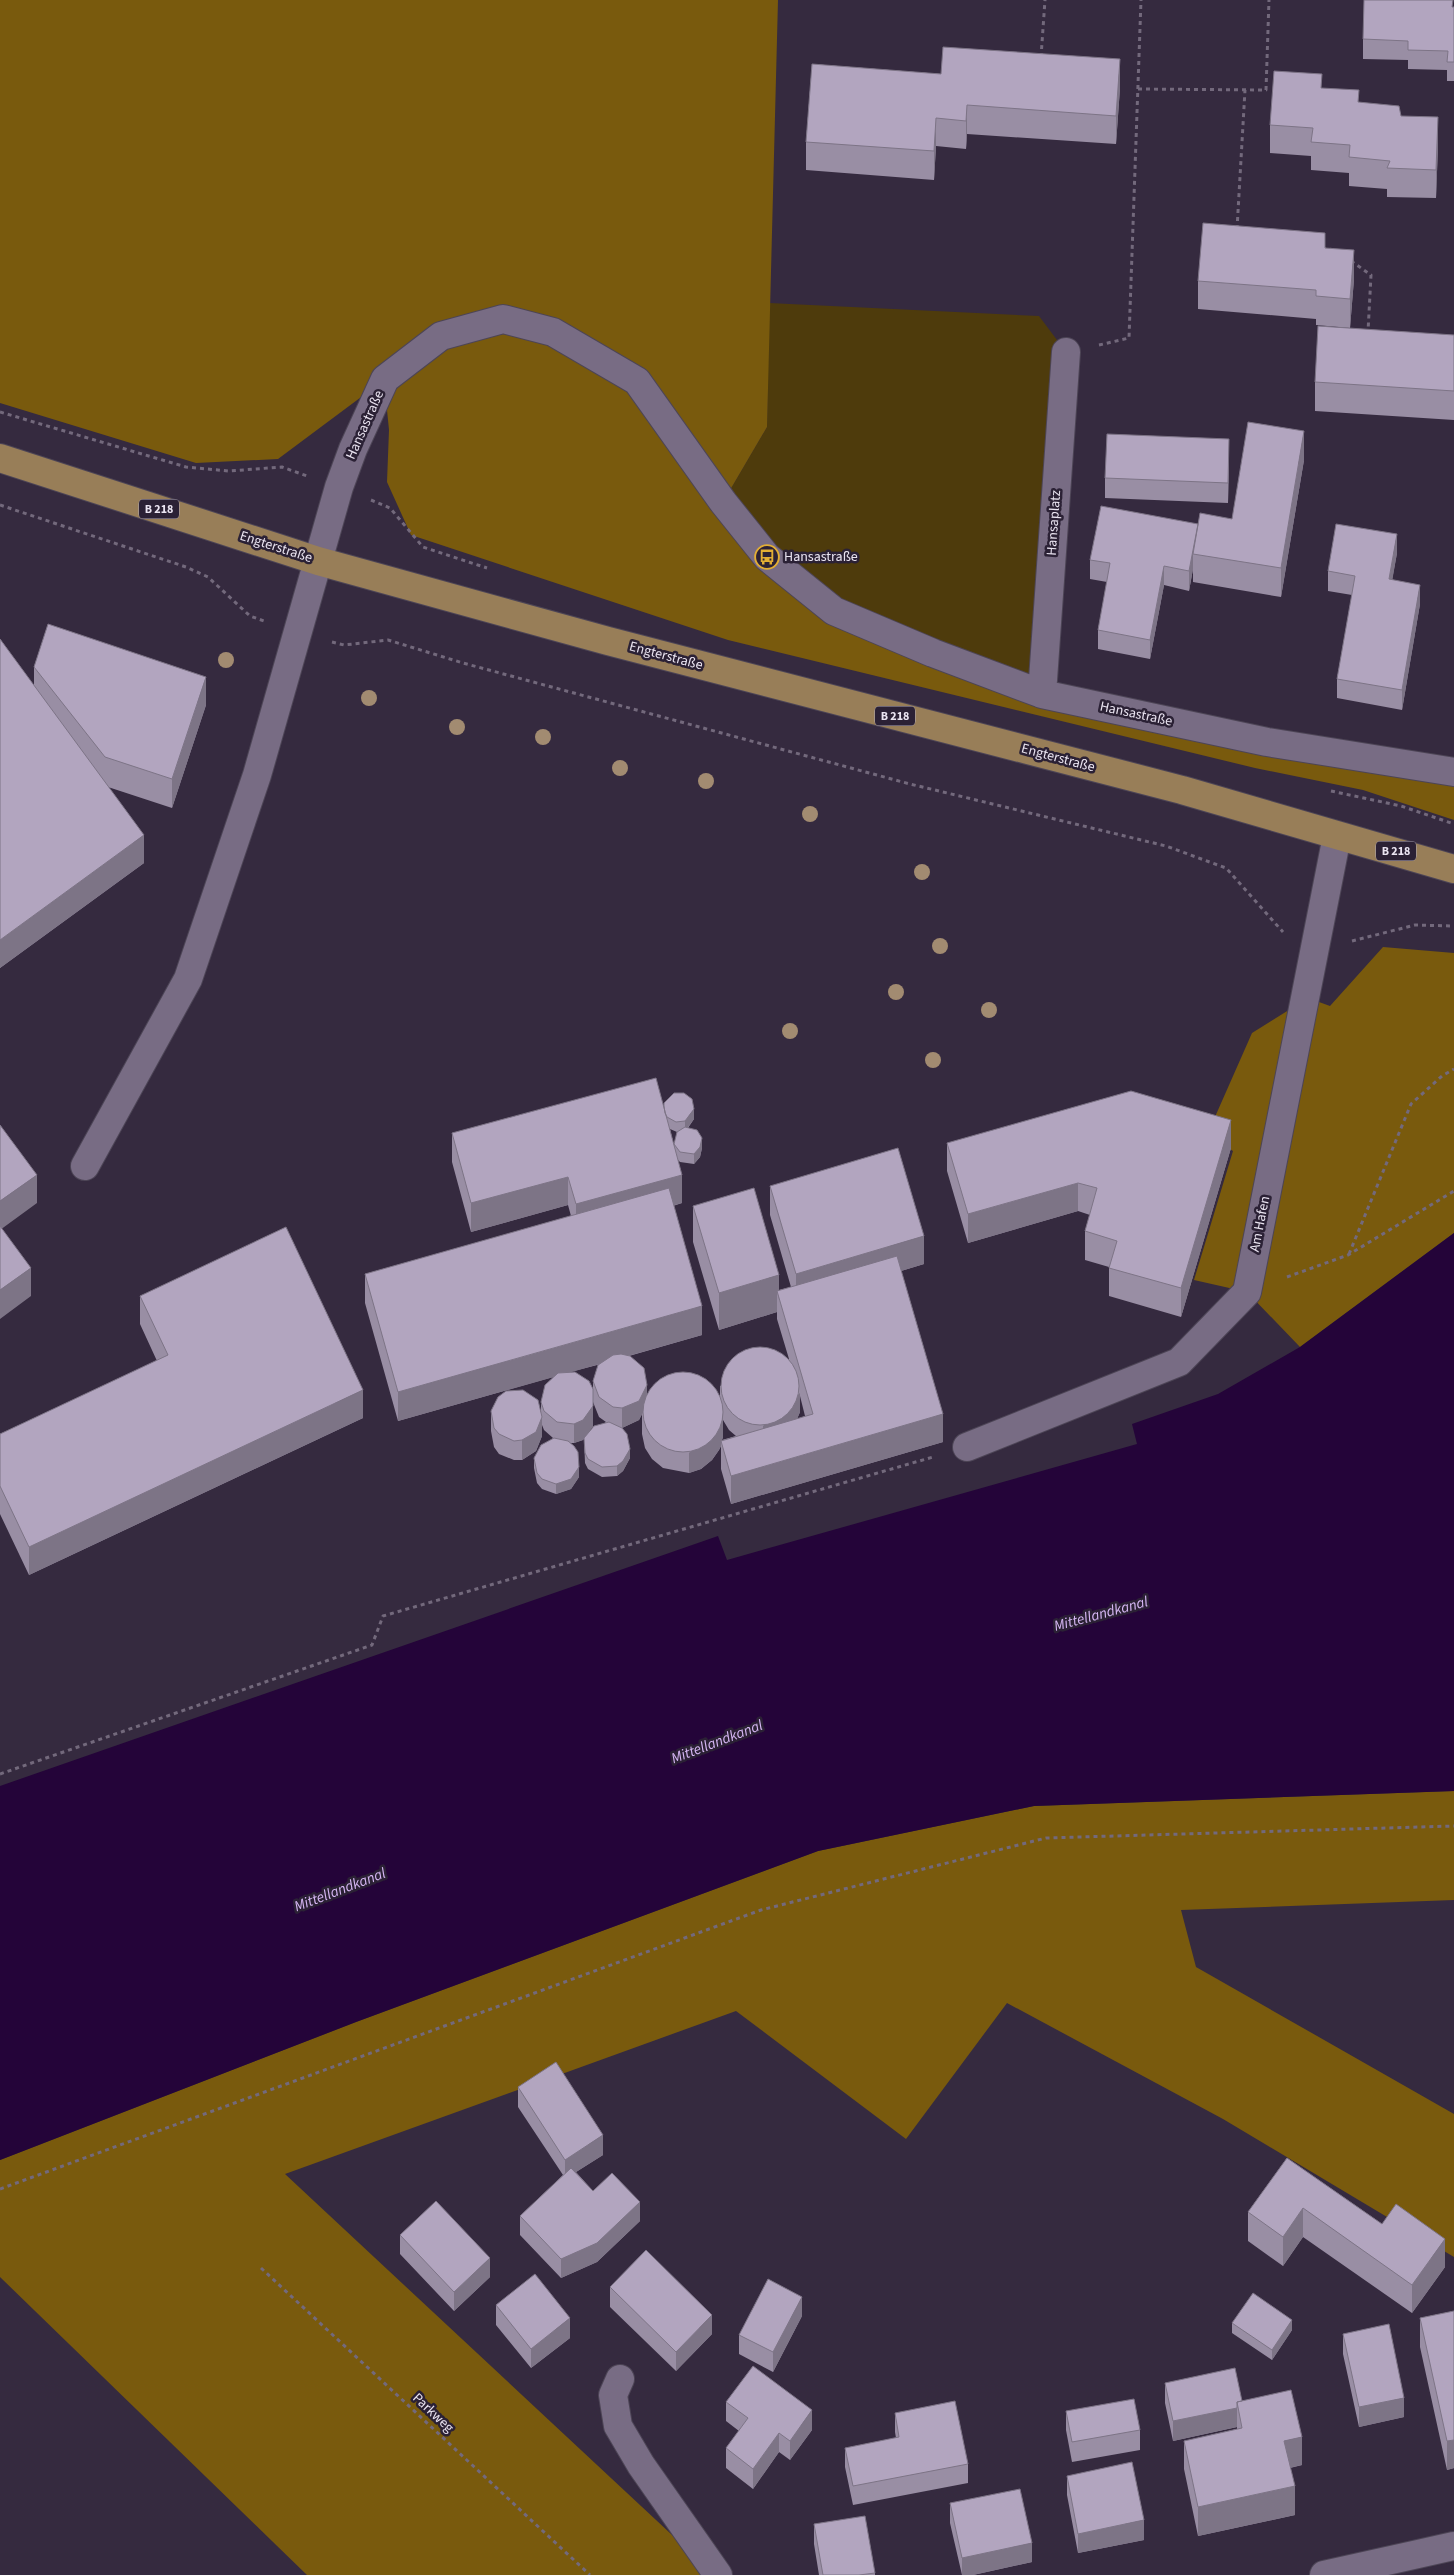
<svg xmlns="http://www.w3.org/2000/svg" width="1454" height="2575" font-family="'Source Sans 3',sans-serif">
	<rect width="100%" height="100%" fill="#352a3f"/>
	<path fill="#4e3b0c" d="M 769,303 L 1039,316 L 1066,352 L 1042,694 L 834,611 L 723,502 L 767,427 Z"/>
	<path fill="#795a0d" d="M 0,0 L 778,0 L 767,427 L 723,502 L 834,611 L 1042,694 L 1454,772 L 1454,820 L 1363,790 L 1255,768 L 728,640 L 411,535 L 387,482 L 389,430 L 384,380 L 278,459 L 196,463 L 0,403 Z
		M 1383,947 L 1454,953 L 1454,1233 L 1300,1347 L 1247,1292 L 1194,1280 L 1233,1151 L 1207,1135 L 1252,1033 L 1308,998 L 1330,1006 Z
		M 1454,1791 L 1454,1900 L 1181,1910 L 1196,1967 L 1454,2114 L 1454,2257 L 1223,2119 L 1007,2003 L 906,2139 L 736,2011 L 285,2174 L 715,2575 L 307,2575 L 0,2277 L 0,2160 L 356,2022 L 818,1851 L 1034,1806 Z"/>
	<path fill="#240439" d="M 1454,1233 L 1454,1791 L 1034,1806 L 818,1851 L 356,2022 L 0,2160 L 0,1786 L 718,1536 L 727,1560 L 1137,1444 L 1132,1424 L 1218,1394 L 1300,1347 Z"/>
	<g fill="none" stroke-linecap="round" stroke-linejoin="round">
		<g stroke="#4d4556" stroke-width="30">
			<path id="minor" d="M 1042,694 L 1066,352
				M 85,1166 L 188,979 L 257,775 L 339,487 L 353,449 L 385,379 L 441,336 L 503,319 L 553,332 L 637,381 L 723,502 L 767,557 L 834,611 L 933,653 L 1042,694 L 1267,742 L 1454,772
				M 967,1447 L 1179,1362 L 1247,1292 L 1337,836
				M 620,2379 L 613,2395 L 618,2426 L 641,2465 L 718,2575
				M 1324,2575 L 1454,2546"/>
		</g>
		<g stroke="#4d4556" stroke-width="30">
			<path id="major" d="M 0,458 L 318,561 L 608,641 L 1182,790 L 1454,869"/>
		</g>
		<path stroke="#73697c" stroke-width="3" stroke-dasharray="4 4" stroke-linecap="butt" d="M 1041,57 L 1045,0
			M 1138,89 L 1266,90 L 1269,0
			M 1237,229 L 1245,90
			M 1322,248 L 1335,250
			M 1351,261 L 1371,275 L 1368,332
			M 1099,345 L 1129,338 L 1141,0
			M 0,412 L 186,467 L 229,471 L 282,467 L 307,476
			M 371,500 L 390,508 L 423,547 L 487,568
			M 0,505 L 186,567 L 208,577 L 250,616 L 264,621
			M 332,642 L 344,645 L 388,640 L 463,663 L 910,784 L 1166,846 L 1226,868 L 1283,932
			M 1331,791 L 1401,806 L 1454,824
			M 1352,941 L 1415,925 L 1454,926
			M 1349,1254 L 1411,1104 L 1442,1076 L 1454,1069
			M 1287,1277 L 1348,1255 L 1454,1191
			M 0,1774 L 372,1645 L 383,1616 L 933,1457
			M 0,2189 L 761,1910 L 1046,1838 L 1454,1826
			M 261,2268 L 590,2575"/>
		<use href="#minor" stroke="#786c84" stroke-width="28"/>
		<use href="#major" stroke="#987e58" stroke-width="28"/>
	</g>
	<g fill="#a28b71">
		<circle cx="226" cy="660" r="8"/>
		<circle cx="369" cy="698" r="8"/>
		<circle cx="457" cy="727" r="8"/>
		<circle cx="543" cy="737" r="8"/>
		<circle cx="620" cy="768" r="8"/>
		<circle cx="706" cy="781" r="8"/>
		<circle cx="810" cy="814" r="8"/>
		<circle cx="922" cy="872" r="8"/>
		<circle cx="940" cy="946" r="8"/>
		<circle cx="896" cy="992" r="8"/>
		<circle cx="989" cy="1010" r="8"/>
		<circle cx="790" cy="1031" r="8"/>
		<circle cx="933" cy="1060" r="8"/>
	</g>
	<path fill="#998ea4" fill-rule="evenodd" d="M 1453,7 L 1454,7 L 1454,81 L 1447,81 L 1447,70 L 1408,69 L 1408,60 L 1363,59 L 1363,39 Z
		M 812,64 L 1120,88 L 1116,144 L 967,134 L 966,149 L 936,146 L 934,180 L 806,170 L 806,142 Z
		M 1322,88 L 1359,102 L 1401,116 L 1438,146 L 1436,198 L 1387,197 L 1387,189 L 1349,186 L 1349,173 L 1311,170 L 1311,156 L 1270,153 L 1270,125 Z
		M 1325,248 L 1354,279 L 1350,328 L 1316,325 L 1316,319 L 1198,309 L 1198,281 Z
		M 1454,335 L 1454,420 L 1315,411 L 1315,382 Z
		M 1229,459 L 1228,503 L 1105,498 L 1105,478 Z
		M 1304,460 L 1281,597 L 1193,582 L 1193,569 L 1189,591 L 1164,585 L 1150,659 L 1098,649 L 1098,630 L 1107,582 L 1090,579 L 1090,560 L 1198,524 L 1232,519 Z
		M 1397,553 L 1392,580 L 1420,604 L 1402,710 L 1337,698 L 1337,679 L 1352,595 L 1328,591 L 1328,571 Z
		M 0,639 L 34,686 L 34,667 L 206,705 L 172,808 L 108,787 L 144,863 L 0,968 Z
		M 664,1106 L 694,1119 L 688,1128 L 702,1148 L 700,1157 L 694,1164 L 680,1162 L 678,1160 L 682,1203 L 673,1206 L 702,1335 L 629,1356 L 647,1394 L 720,1398 L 720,1386 L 789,1359 L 777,1319 L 777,1312 L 719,1330 L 693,1242 L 693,1206 L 779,1290 L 791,1287 L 770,1215 L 770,1186 L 924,1264 L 901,1271 L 943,1442 L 731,1504 L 721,1469 L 721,1446 L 719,1450 L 712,1460 L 701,1469 L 689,1473 L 663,1468 L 652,1459 L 645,1448 L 642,1434 L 642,1414 L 639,1420 L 622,1428 L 630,1458 L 623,1471 L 617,1476 L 602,1477 L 588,1469 L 585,1463 L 584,1438 L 606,1422 L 599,1417 L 593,1402 L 593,1426 L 583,1440 L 574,1443 L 570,1443 L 579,1477 L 571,1489 L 556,1494 L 542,1489 L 537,1483 L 534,1468 L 534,1458 L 553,1438 L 544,1430 L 542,1425 L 542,1436 L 536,1451 L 522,1460 L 514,1460 L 499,1454 L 494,1447 L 491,1431 L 491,1411 L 541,1413 L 541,1402 L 553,1377 L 398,1421 L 365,1303 L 365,1274 L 571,1216 L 568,1205 L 471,1232 L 452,1162 L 452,1133 ZM 670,1129 L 677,1132 L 674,1146 ZM 601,1364 L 593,1381 L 593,1389 L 570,1372 ZM 800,1396 L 805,1416 L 797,1419 L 800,1412 ZM 723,1420 L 729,1430 L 736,1436 L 722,1440 L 723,1437 Z
		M 947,1143 L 1231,1148 L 1181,1317 L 1109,1296 L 1109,1267 L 1085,1260 L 1085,1231 L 1090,1215 L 1078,1211 L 968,1243 L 947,1171 Z
		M 140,1296 L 363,1418 L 29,1575 L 0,1514 L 0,1434 L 157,1361 L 140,1324 Z
		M 518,2087 L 603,2155 L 576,2172 L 593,2191 L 640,2221 L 597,2262 L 561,2278 L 520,2235 L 520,2216 L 563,2175 L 518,2107 Z
		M 1287,2158 L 1382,2224 L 1445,2267 L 1412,2313 L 1303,2237 L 1283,2266 L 1248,2241 L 1248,2212 Z
		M 400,2235 L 490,2277 L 454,2311 L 400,2254 Z
		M 610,2287 L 712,2334 L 676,2371 L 610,2307 Z
		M 496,2305 L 570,2338 L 531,2368 L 496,2325 Z
		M 1454,2311 L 1454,2468 L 1447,2470 L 1420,2347 L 1420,2318 Z
		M 802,2316 L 773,2372 L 739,2354 L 739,2335 Z
		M 1232,2323 L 1292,2330 L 1272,2360 L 1232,2333 Z
		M 1343,2334 L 1404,2417 L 1359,2427 L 1343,2354 Z
		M 1165,2383 L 1242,2401 L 1302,2465 L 1290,2468 L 1295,2515 L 1198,2536 L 1184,2469 L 1184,2441 L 1237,2429 L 1237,2427 L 1173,2441 L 1165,2403 Z
		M 726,2402 L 812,2430 L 790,2460 L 779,2452 L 753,2489 L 726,2468 L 726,2448 L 739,2431 L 726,2421 Z
		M 1066,2411 L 1140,2430 L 1140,2450 L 1072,2462 L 1066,2430 Z
		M 895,2413 L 968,2464 L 968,2483 L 853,2505 L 845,2467 L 845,2448 L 896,2438 L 895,2432 Z
		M 1067,2476 L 1144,2540 L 1078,2553 L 1067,2495 Z
		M 950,2503 L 1032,2562 L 973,2575 L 962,2575 L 950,2523 Z
		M 814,2524 L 875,2573 L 875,2575 L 819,2575 L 814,2544 Z"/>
	<path fill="#7d7486" d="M 1120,59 L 1120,88 L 1116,144 L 1116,116 Z
		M 967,105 L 967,134 L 966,149 L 966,121 Z
		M 1438,117 L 1438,146 L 1436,198 L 1436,170 Z
		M 936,118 L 936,146 L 934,180 L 934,151 Z
		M 1354,250 L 1354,279 L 1350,328 L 1350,299 Z
		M 1304,431 L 1304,460 L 1281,597 L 1281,568 Z
		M 1229,439 L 1229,459 L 1228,503 L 1228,483 Z
		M 1198,524 L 1193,554 L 1193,569 L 1189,591 L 1189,571 Z
		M 1397,534 L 1397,553 L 1389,599 L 1389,579 Z
		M 1164,566 L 1164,585 L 1150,659 L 1150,640 Z
		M 1420,585 L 1420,604 L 1402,710 L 1402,690 Z
		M 206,677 L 206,705 L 172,808 L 172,779 Z
		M 144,835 L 144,863 L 0,968 L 0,940 Z
		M 694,1109 L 694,1119 L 685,1131 L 685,1121 Z
		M 1231,1120 L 1231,1148 L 1181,1317 L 1181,1288 Z
		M 702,1138 L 702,1148 L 700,1157 L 694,1164 L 694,1154 Z
		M 37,1175 L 37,1203 L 0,1230 L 0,1201 Z
		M 682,1175 L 682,1203 L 576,1232 L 576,1204 Z
		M 568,1177 L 568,1205 L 471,1232 L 471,1203 Z
		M 1078,1183 L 1078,1211 L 968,1243 L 968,1214 Z
		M 924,1236 L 924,1264 L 796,1303 L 796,1274 Z
		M 31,1268 L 31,1296 L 0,1319 L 0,1290 Z
		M 779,1275 L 779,1299 L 777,1291 L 777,1312 L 719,1330 L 719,1293 Z
		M 702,1306 L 702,1335 L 398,1421 L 398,1392 Z
		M 647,1385 L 647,1405 L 639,1420 L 622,1428 L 622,1408 Z
		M 363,1390 L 363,1418 L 29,1575 L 29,1547 Z
		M 800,1393 L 800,1412 L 795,1424 L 763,1445 L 763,1426 Z
		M 593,1406 L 593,1426 L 583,1440 L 574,1443 L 574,1424 Z
		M 943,1414 L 943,1442 L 731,1504 L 731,1476 Z
		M 542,1417 L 542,1436 L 536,1451 L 522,1460 L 522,1440 Z
		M 723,1417 L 723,1437 L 721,1443 L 721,1441 L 721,1446 L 719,1450 L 712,1460 L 701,1469 L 689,1473 L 689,1453 Z
		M 630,1449 L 630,1458 L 623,1471 L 617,1476 L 617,1466 Z
		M 579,1467 L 579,1477 L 571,1489 L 556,1494 L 556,1484 Z
		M 603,2135 L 603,2155 L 565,2179 L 565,2160 Z
		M 640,2202 L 640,2221 L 597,2262 L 561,2278 L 561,2259 Z
		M 1303,2208 L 1303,2237 L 1283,2266 L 1283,2237 Z
		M 1445,2239 L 1445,2267 L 1412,2313 L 1412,2285 Z
		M 490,2258 L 490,2277 L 454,2311 L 454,2292 Z
		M 802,2297 L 802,2316 L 773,2372 L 773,2352 Z
		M 712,2315 L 712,2334 L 676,2371 L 676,2352 Z
		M 570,2318 L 570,2338 L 531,2368 L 531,2349 Z
		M 1292,2320 L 1292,2330 L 1272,2360 L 1272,2350 Z
		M 1404,2398 L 1404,2417 L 1359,2427 L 1359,2407 Z
		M 1237,2408 L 1237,2427 L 1173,2441 L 1173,2421 Z
		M 812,2410 L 812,2430 L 790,2460 L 790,2441 Z
		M 779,2433 L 779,2452 L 753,2489 L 753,2469 Z
		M 1302,2437 L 1302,2465 L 1284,2469 L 1284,2441 Z
		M 1454,2440 L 1454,2468 L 1447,2470 L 1447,2441 Z
		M 1295,2486 L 1295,2515 L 1198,2536 L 1198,2507 Z
		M 1144,2520 L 1144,2540 L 1078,2553 L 1078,2534 Z
		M 1032,2543 L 1032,2562 L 973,2575 L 962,2575 L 962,2558 Z"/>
	<path fill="#b2a5bf" stroke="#7d7486" d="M 1364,0 L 1453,0 L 1452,7 L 1454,7 L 1454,62 L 1447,62 L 1448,51 L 1408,50 L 1408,41 L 1363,39 Z
		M 943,47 L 1120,59 L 1116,116 L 967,105 L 966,121 L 936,118 L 934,151 L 806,142 L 812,64 L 941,74 Z
		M 1274,71 L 1322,74 L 1321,88 L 1359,90 L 1358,102 L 1399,106 L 1401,116 L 1438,117 L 1436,170 L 1387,168 L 1390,161 L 1349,157 L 1350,145 L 1311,142 L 1313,128 L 1270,125 Z
		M 1203,223 L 1325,233 L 1325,248 L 1354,250 L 1350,299 L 1316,296 L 1316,290 L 1198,281 Z
		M 1318,326 L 1454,335 L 1454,391 L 1315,382 Z
		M 1248,422 L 1304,431 L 1281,568 L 1193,554 L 1200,513 L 1232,519 Z
		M 1107,434 L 1229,439 L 1228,483 L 1105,478 Z
		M 1101,506 L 1198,524 L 1189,571 L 1164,566 L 1150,640 L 1098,630 L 1110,563 L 1090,560 Z
		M 1336,524 L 1397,534 L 1389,579 L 1420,585 L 1402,690 L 1337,679 L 1355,576 L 1328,571 Z
		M 48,624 L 206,677 L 172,779 L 105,757 L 34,667 Z
		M 0,639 L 144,835 L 0,940 Z
		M 656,1078 L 682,1175 L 576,1204 L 568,1177 L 471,1203 L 452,1133 Z
		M 1131,1091 L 1231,1120 L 1181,1288 L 1109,1268 L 1117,1241 L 1085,1231 L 1097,1188 L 1078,1183 L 968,1214 L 947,1143 Z
		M 674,1093 L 684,1093 L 692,1099 L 694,1109 L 685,1121 L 676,1122 L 667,1117 L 665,1113 L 664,1106 L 664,1103 Z
		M 0,1125 L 37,1175 L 0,1201 Z
		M 685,1127 L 697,1130 L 702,1138 L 700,1147 L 694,1154 L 680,1152 L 674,1144 L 677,1132 Z
		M 898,1148 L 924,1236 L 796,1274 L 770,1186 Z
		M 669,1188 L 702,1306 L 398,1392 L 365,1274 Z
		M 754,1188 L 779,1275 L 719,1293 L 693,1206 Z
		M 0,1226 L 31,1268 L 0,1290 Z
		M 286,1227 L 363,1390 L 29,1547 L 0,1486 L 0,1434 L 168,1355 L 140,1296 Z
		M 897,1256 L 943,1414 L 731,1476 L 721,1441 L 813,1414 L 777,1291 Z
		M721 1386a39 39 0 1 1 78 0a39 39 0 1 1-78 0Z
		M 621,1354 L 630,1356 L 644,1368 L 647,1385 L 639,1401 L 622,1408 L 613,1407 L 599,1397 L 593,1381 L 598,1365 L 613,1355 Z
		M643 1412a40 40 0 1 1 80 0a40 40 0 1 1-80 0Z
		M 575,1372 L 589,1381 L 593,1389 L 593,1406 L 583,1420 L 574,1424 L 557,1422 L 544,1411 L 541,1402 L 545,1385 L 558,1373 Z
		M 523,1390 L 538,1400 L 542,1417 L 536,1432 L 522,1440 L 514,1441 L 499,1434 L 494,1428 L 491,1411 L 498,1397 L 506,1391 Z
		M 609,1422 L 622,1428 L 627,1434 L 630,1449 L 623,1461 L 617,1466 L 602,1467 L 588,1459 L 585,1453 L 584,1438 L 594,1426 Z
		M 554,1438 L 568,1441 L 574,1446 L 578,1452 L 579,1467 L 571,1479 L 556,1484 L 542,1479 L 537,1473 L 534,1458 L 541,1445 Z
		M 556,2062 L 603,2135 L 565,2160 L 518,2087 Z
		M 1287,2158 L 1382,2224 L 1396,2204 L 1445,2239 L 1412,2285 L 1303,2208 L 1283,2237 L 1248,2212 Z
		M 571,2168 L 593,2191 L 612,2173 L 640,2202 L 597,2243 L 561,2259 L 520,2216 Z
		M 436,2201 L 490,2258 L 454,2292 L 400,2235 Z
		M 646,2250 L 712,2315 L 676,2352 L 610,2287 Z
		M 535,2274 L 570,2318 L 531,2349 L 496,2305 Z
		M 768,2279 L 802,2297 L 773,2352 L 739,2335 Z
		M 1253,2293 L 1292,2320 L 1272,2350 L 1232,2323 Z
		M 1454,2311 L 1454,2440 L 1447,2441 L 1420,2318 Z
		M 1389,2324 L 1404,2398 L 1359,2407 L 1343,2334 Z
		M 753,2366 L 812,2410 L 790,2441 L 779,2433 L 753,2469 L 726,2448 L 748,2418 L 726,2402 Z
		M 1235,2368 L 1242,2401 L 1237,2402 L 1237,2408 L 1173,2421 L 1165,2383 Z
		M 1291,2390 L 1302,2437 L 1284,2441 L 1295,2486 L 1198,2507 L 1184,2441 L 1242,2428 L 1237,2402 Z
		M 1134,2399 L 1140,2430 L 1072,2442 L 1066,2411 Z
		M 955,2401 L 968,2464 L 853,2486 L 845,2448 L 899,2437 L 895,2413 Z
		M 1132,2462 L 1144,2520 L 1078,2534 L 1067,2476 Z
		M 1020,2489 L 1032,2543 L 962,2558 L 950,2503 Z
		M 865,2516 L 875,2573 L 859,2575 L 823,2575 L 814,2524 Z"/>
	<defs>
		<g id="bus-ring" transform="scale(1.25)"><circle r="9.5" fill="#2b2135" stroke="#e2ae34" stroke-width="1.5"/><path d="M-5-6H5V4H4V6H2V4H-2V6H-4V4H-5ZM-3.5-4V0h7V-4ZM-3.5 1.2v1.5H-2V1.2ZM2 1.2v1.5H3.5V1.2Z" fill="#e2ae34"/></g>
	</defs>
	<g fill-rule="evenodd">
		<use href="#bus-ring" x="767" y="557"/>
	</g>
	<g text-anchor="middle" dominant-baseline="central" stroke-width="5" stroke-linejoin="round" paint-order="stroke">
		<g fill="#2b2135" stroke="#b1aab9" stroke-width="1">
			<rect x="139" y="499.5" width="40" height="19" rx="4"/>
			<rect x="875" y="706.5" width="40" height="19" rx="4"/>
			<rect x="1376" y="841.5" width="40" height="19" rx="4"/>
		</g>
		<g font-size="12" font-weight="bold" fill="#eae4f1">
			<text x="159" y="509">B 218</text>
			<text x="895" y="716">B 218</text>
			<text x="1396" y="851">B 218</text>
		</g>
		<g font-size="14" fill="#eae4f1" stroke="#2b2135">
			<text transform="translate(365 425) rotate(-66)">Hansastraße</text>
			<text transform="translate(1054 523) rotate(-86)">Hansaplatz</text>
			<text transform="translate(276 547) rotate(18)">Engterstraße</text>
			<text transform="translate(666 656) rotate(15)">Engterstraße</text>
			<text transform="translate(1136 714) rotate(12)">Hansastraße</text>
			<text transform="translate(1058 758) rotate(15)">Engterstraße</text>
			<text transform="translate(1260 1224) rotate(-79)">Am Hafen</text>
			<text transform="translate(433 2413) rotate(43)">Parkweg</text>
		</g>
		<g font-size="14" fill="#eae4f1" stroke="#2b2135" text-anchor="start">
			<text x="784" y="557">Hansastraße</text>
		</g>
		<g font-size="15" font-style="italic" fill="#d6b7f4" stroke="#2b2135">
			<text transform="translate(1101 1614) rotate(-15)">Mittellandkanal</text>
			<text transform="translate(717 1742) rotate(-21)">Mittellandkanal</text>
			<text transform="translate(340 1890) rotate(-21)">Mittellandkanal</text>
		</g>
	</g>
</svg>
